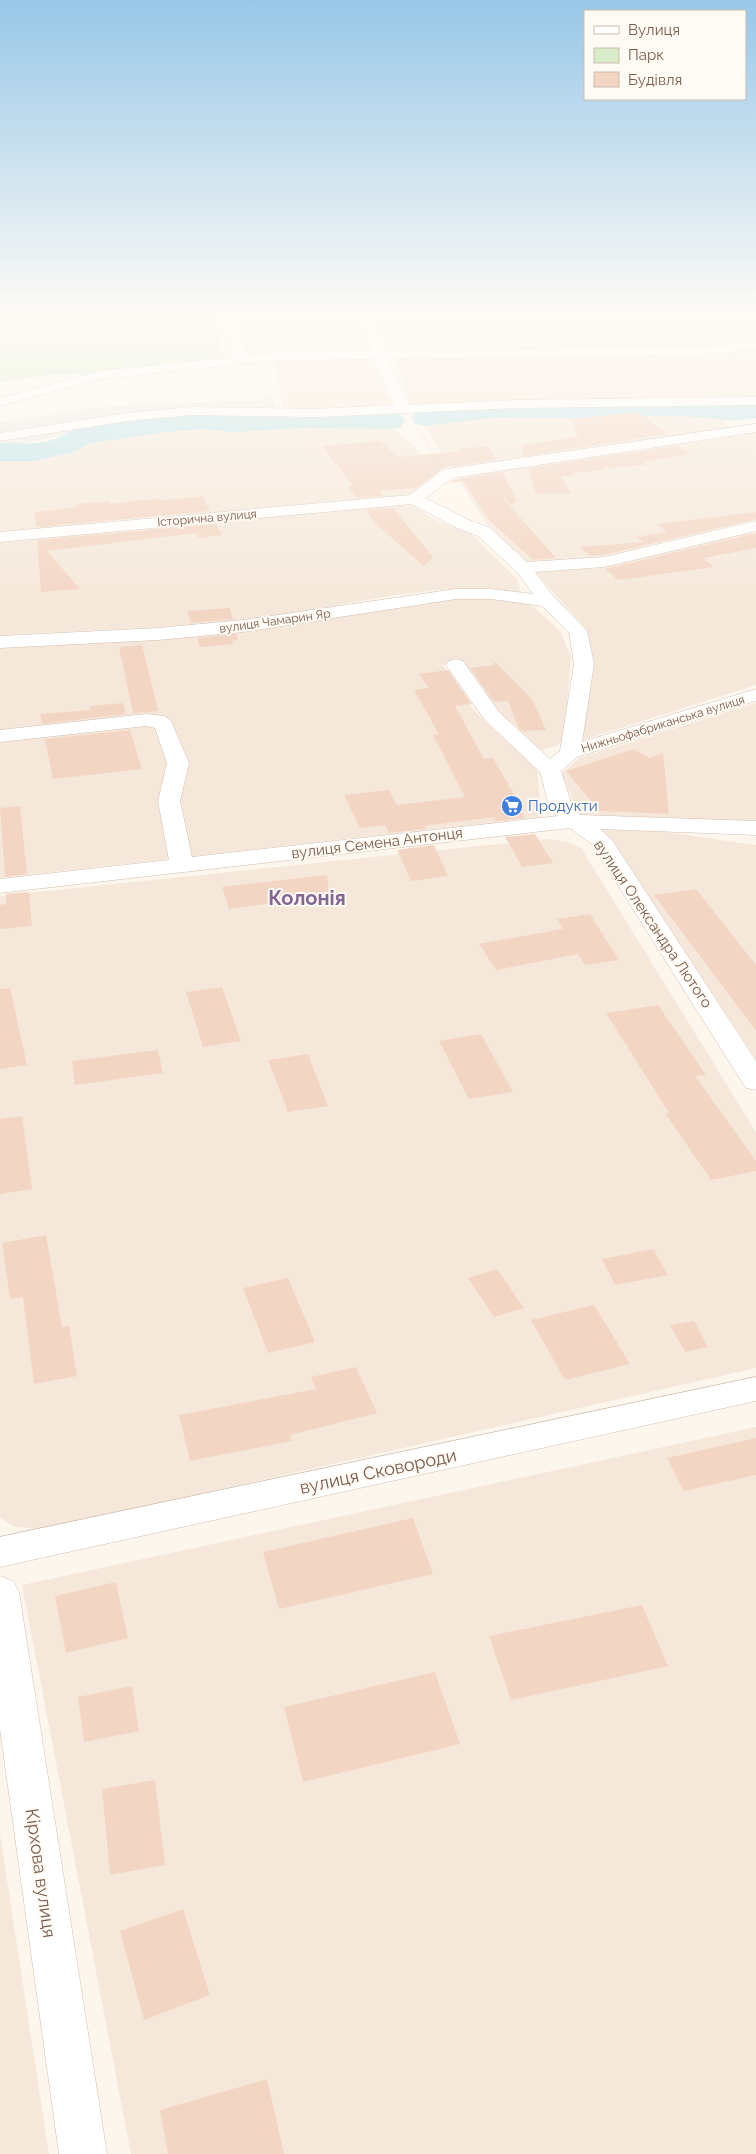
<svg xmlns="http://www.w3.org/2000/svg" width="756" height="2154" font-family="Raleway,sans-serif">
	<rect width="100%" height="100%" fill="#fdf6ec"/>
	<path fill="#f5e8da" d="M 239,312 L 358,312 L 369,351 L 248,355 Z
		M 375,312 L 756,312 L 756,342 L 715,349 L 388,350 Z
		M 756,347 L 756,398 L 410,404 L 394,357 Z
		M 370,357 L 393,406 L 284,411 L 273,359 Z
		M 650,410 L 717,413 L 732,430 L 453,470 L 421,422 L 501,412 L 599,414 Z
		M 206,423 L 223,426 L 259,425 L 277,429 L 318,423 L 389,424 L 427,458 L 437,475 L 420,492 L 402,497 L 141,518 L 0,533 L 0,456 L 35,457 L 66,450 L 91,437 L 130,429 Z
		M 756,429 L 756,520 L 600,557 L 526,565 L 486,523 L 458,478 Z
		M 398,504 L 416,507 L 435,520 L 470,533 L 517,579 L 521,593 L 496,590 L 450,589 L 396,595 L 251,620 L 181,626 L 0,635 L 0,540 Z
		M 756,531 L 756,685 L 580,741 L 595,664 L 587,630 L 535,572 L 598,568 Z
		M 453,596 L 495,597 L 531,605 L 560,631 L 571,657 L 564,740 L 556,746 L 537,751 L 498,714 L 460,662 L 443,665 L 475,712 L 537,769 L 541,817 L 0,878 L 0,645 L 174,636 Z
		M 756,703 L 756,820 L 746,821 L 578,815 L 562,773 L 580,758 Z
		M 631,827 L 756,845 L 756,1059 L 619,852 L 600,829 Z
		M 547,839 L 569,842 L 581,848 L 756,1132 L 756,1368 L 45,1529 L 15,1527 L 0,1517 L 0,896 Z
		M 756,1427 L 756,2154 L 131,2154 L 22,1585 Z
		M 0,1834 L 49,2154 L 0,2154 Z"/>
	<path fill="#efe9e4" d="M 263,396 L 272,396 L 277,420 L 175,420 L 83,431 L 0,448 L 0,423 L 99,407 L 263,400 Z"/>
	<path fill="#d8ecc9" d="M 0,312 L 214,312 L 224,359 L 103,374 L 49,375 L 0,382 Z"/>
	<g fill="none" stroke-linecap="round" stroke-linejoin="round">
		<path fill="#bfe3e8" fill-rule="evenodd" d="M 653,400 L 703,401 L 732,405 L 756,402 L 756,418 L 732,421 L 703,417 L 653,416 L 603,419 L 499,417 L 425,426 L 415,424 L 411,418 L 415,412 L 425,410 L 499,401 L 603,403 Z
			M 304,412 L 391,413 L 401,415 L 405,421 L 401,427 L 391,429 L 304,428 L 231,432 L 205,429 L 175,431 L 91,443 L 74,452 L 35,461 L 0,461 L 0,443 C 18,443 38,445 55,439 C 65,435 73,429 84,427 L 175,415 L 205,413 L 231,416 Z"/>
	</g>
	<path fill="#f3d5c3" d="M 638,412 L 668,434 L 524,456 L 521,445 L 578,437 L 571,419 Z
		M 380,441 L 399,457 L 461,451 L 459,449 L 488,446 L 496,460 L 446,467 L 440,470 L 416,488 L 380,491 L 383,496 L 357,498 L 348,487 L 353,486 L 322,446 Z
		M 677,446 L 691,454 L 643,462 L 646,465 L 603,468 L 605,470 L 573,473 L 575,475 L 561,477 L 571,493 L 536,494 L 528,468 Z
		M 502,472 L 517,501 L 511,505 L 504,497 L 502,497 L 556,558 L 533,560 L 490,521 L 463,481 L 448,483 L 453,480 Z
		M 203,496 L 210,511 L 36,527 L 35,515 L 37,515 L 35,512 L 77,507 L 76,504 L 109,501 L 110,504 L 161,498 L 162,500 Z
		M 393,508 L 433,557 L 424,566 L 378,526 L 366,510 Z
		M 756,512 L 756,519 L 604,555 L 590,556 L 579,547 L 644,542 L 636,537 L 667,532 L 657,524 Z
		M 216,524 L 222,535 L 198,538 L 196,533 L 47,551 L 80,589 L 41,592 L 37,540 Z
		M 756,533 L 756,548 L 703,558 L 714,567 L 618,580 L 605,569 Z
		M 230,608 L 233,619 L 191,623 L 187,611 Z
		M 237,634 L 238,640 L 232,641 L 234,644 L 200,647 L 197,638 Z
		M 142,645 L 158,711 L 133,713 L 119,647 Z
		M 492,659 L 532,699 L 546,730 L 522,731 L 518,727 L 508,701 L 494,702 L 470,668 L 494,665 Z
		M 448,670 L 472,704 L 455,706 L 484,759 L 493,758 L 522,808 L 520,809 L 525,818 L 496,821 L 494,817 L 424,826 L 426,829 L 389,833 L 385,825 L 360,828 L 344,795 L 389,790 L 397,805 L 465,797 L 433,735 L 439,734 L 414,690 L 429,688 L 419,674 Z
		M 123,703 L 126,714 L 42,724 L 40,714 L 91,710 L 90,706 Z
		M 130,730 L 142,769 L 53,779 L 45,739 Z
		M 634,749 L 649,758 L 663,753 L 669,814 L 599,811 L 566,771 Z
		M 20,806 L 27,874 L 5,877 L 0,808 Z
		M 535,834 L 553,863 L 522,867 L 505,837 Z
		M 434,845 L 448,876 L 411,881 L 397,850 Z
		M 327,875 L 329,895 L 229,909 L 222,887 Z
		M 696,889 L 756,965 L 756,1031 L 654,895 Z
		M 29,892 L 32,926 L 0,929 L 0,905 L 6,904 L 6,894 Z
		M 590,914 L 619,960 L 585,965 L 578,954 L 496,970 L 479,944 L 563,929 L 557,919 Z
		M 222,987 L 241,1041 L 203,1047 L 186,992 Z
		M 10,988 L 27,1065 L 0,1069 L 0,989 Z
		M 658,1005 L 706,1075 L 695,1076 L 756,1161 L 756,1171 L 711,1180 L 665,1113 L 669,1113 L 606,1013 Z
		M 481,1034 L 513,1092 L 469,1099 L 439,1041 Z
		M 158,1050 L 163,1073 L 75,1085 L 72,1061 Z
		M 308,1054 L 328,1106 L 288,1112 L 268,1060 Z
		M 22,1116 L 32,1189 L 0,1194 L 0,1119 Z
		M 46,1235 L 62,1327 L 69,1326 L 77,1376 L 34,1384 L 23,1297 L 10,1299 L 2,1243 Z
		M 653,1249 L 668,1275 L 615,1285 L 602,1259 Z
		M 497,1269 L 524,1308 L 494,1317 L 468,1278 Z
		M 288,1278 L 315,1342 L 268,1353 L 243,1288 Z
		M 594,1305 L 630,1364 L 565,1380 L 531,1320 Z
		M 694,1321 L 708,1347 L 685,1352 L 670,1325 Z
		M 356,1367 L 377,1413 L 290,1435 L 292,1441 L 190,1461 L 179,1415 L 316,1389 L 311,1377 Z
		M 756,1438 L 756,1475 L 684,1491 L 667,1458 Z
		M 413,1518 L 433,1574 L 279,1609 L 263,1552 Z
		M 116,1582 L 128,1638 L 66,1653 L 55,1596 Z
		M 642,1605 L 668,1666 L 511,1700 L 489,1636 Z
		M 435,1672 L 460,1744 L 303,1782 L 284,1707 Z
		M 132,1686 L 139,1731 L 84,1742 L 78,1697 Z
		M 155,1780 L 165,1865 L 110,1875 L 102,1789 Z
		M 183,1909 L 210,1995 L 144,2020 L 120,1931 Z
		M 267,2079 L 284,2154 L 168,2154 L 160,2110 Z"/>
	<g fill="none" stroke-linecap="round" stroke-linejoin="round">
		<g stroke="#d1beb0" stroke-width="1">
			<path id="minor" d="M 223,312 L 235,312 L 247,355 L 280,352 L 371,351 L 360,312 L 372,312 L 384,351 L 720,346 L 756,340 L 756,348 L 720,354 L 387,359 L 409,405 L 517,400 L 756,397 L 756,405 L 517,408 L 317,417 L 191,415 L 128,421 L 0,441 L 0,433 L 128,413 L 191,407 L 317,409 L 395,405 L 374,359 L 280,360 L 100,379 L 0,406 L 0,398 L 99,371 L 234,357 Z
				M 756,424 L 756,432 L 452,478 L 425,498 L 469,520 L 490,528 L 527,562 L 604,557 L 756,521 L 756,531 L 604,567 L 535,572 L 554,597 L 587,631 L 594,664 L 582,742 L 756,689 L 756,701 L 577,757 L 561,771 L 571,803 L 580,815 L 756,821 L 756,835 L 600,829 L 612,840 L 756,1061 L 756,1090 L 746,1088 L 742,1082 L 592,844 L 570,828 L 0,893 L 0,879 L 169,860 L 158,801 L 167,763 L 155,728 L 146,726 L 0,742 L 0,730 L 146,714 L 164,716 L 171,721 L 189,763 L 180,801 L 192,857 L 558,816 L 549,805 L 540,772 L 485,720 L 446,665 L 449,661 L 456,659 L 463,661 L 499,712 L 550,759 L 560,751 L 574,664 L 569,632 L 542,606 L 491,599 L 456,599 L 243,632 L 158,640 L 0,648 L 0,636 L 158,628 L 243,620 L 456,589 L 491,589 L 533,594 L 517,572 L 478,536 L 457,528 L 412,504 L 0,542 L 0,532 L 410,495 L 441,471 L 447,469 Z
				M 756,1377 L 756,1401 L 0,1567 L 0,1537 Z
				M 0,1576 L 13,1581 L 19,1592 L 107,2154 L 59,2154 L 0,1729 Z"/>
		</g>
		<path stroke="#d9b8a5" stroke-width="2" stroke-dasharray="0.5 2" stroke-linecap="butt" d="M 417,428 L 427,440 L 433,459"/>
		<use href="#minor" fill="#fff" fill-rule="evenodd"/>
	</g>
	<linearGradient id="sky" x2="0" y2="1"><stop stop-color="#97c7e8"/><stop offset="0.51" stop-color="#fefbf6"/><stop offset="1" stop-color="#fefbf6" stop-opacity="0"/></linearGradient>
	<rect width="756" height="614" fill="url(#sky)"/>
	<defs>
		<g id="supermarket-disc" transform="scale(1.125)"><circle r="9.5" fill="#3f7fe0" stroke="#fffaf3"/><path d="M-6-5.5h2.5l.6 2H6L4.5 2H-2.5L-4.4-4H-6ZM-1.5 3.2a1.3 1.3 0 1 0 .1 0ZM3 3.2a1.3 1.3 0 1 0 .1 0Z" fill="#fff"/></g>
	</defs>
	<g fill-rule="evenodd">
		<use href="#supermarket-disc" x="512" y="806"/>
	</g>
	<g text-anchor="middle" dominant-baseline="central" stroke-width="4" stroke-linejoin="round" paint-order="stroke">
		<g font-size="12" fill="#7a5c4d" stroke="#fffaf3">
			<text transform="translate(207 518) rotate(-5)">Історична вулиця</text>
			<text transform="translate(275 621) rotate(-8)">вулиця Чамарин Яр</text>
			<text transform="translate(663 724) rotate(-17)">Нижньофабриканська вулиця</text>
		</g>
		<g font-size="15" fill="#366cbe" stroke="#fffaf3" text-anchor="start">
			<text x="528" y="806">Продукти</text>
		</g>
		<g font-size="15" fill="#7a5c4d" stroke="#fffaf3">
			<text transform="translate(377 843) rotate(-7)">вулиця Семена Антонця</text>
			<text transform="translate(653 924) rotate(56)">вулиця Олександра Лютого</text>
		</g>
		<g font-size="18" fill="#7a5c4d" stroke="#fffaf3">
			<text transform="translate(378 1471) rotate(-12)">вулиця Сковороди</text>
			<text transform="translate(41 1873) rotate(82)">Кірхова вулиця</text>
		</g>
		<g font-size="20" font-weight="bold" fill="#846695" stroke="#fffaf3">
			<text x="307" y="898">Колонія</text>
		</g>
	</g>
	<rect x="584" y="10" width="162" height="90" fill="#fffaf3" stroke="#cabbb1"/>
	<rect x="594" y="26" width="25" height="8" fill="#ffffff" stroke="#cabbb1"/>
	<text x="628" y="35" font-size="15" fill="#7a5c4d">Вулиця</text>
	<rect x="594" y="48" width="25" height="15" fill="#d8ecc9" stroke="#cabbb1"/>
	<text x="628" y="60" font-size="15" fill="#7a5c4d">Парк</text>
	<rect x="594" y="72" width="25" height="15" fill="#f3d5c3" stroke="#cabbb1"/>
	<text x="628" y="85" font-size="15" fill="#7a5c4d">Будівля</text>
</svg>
